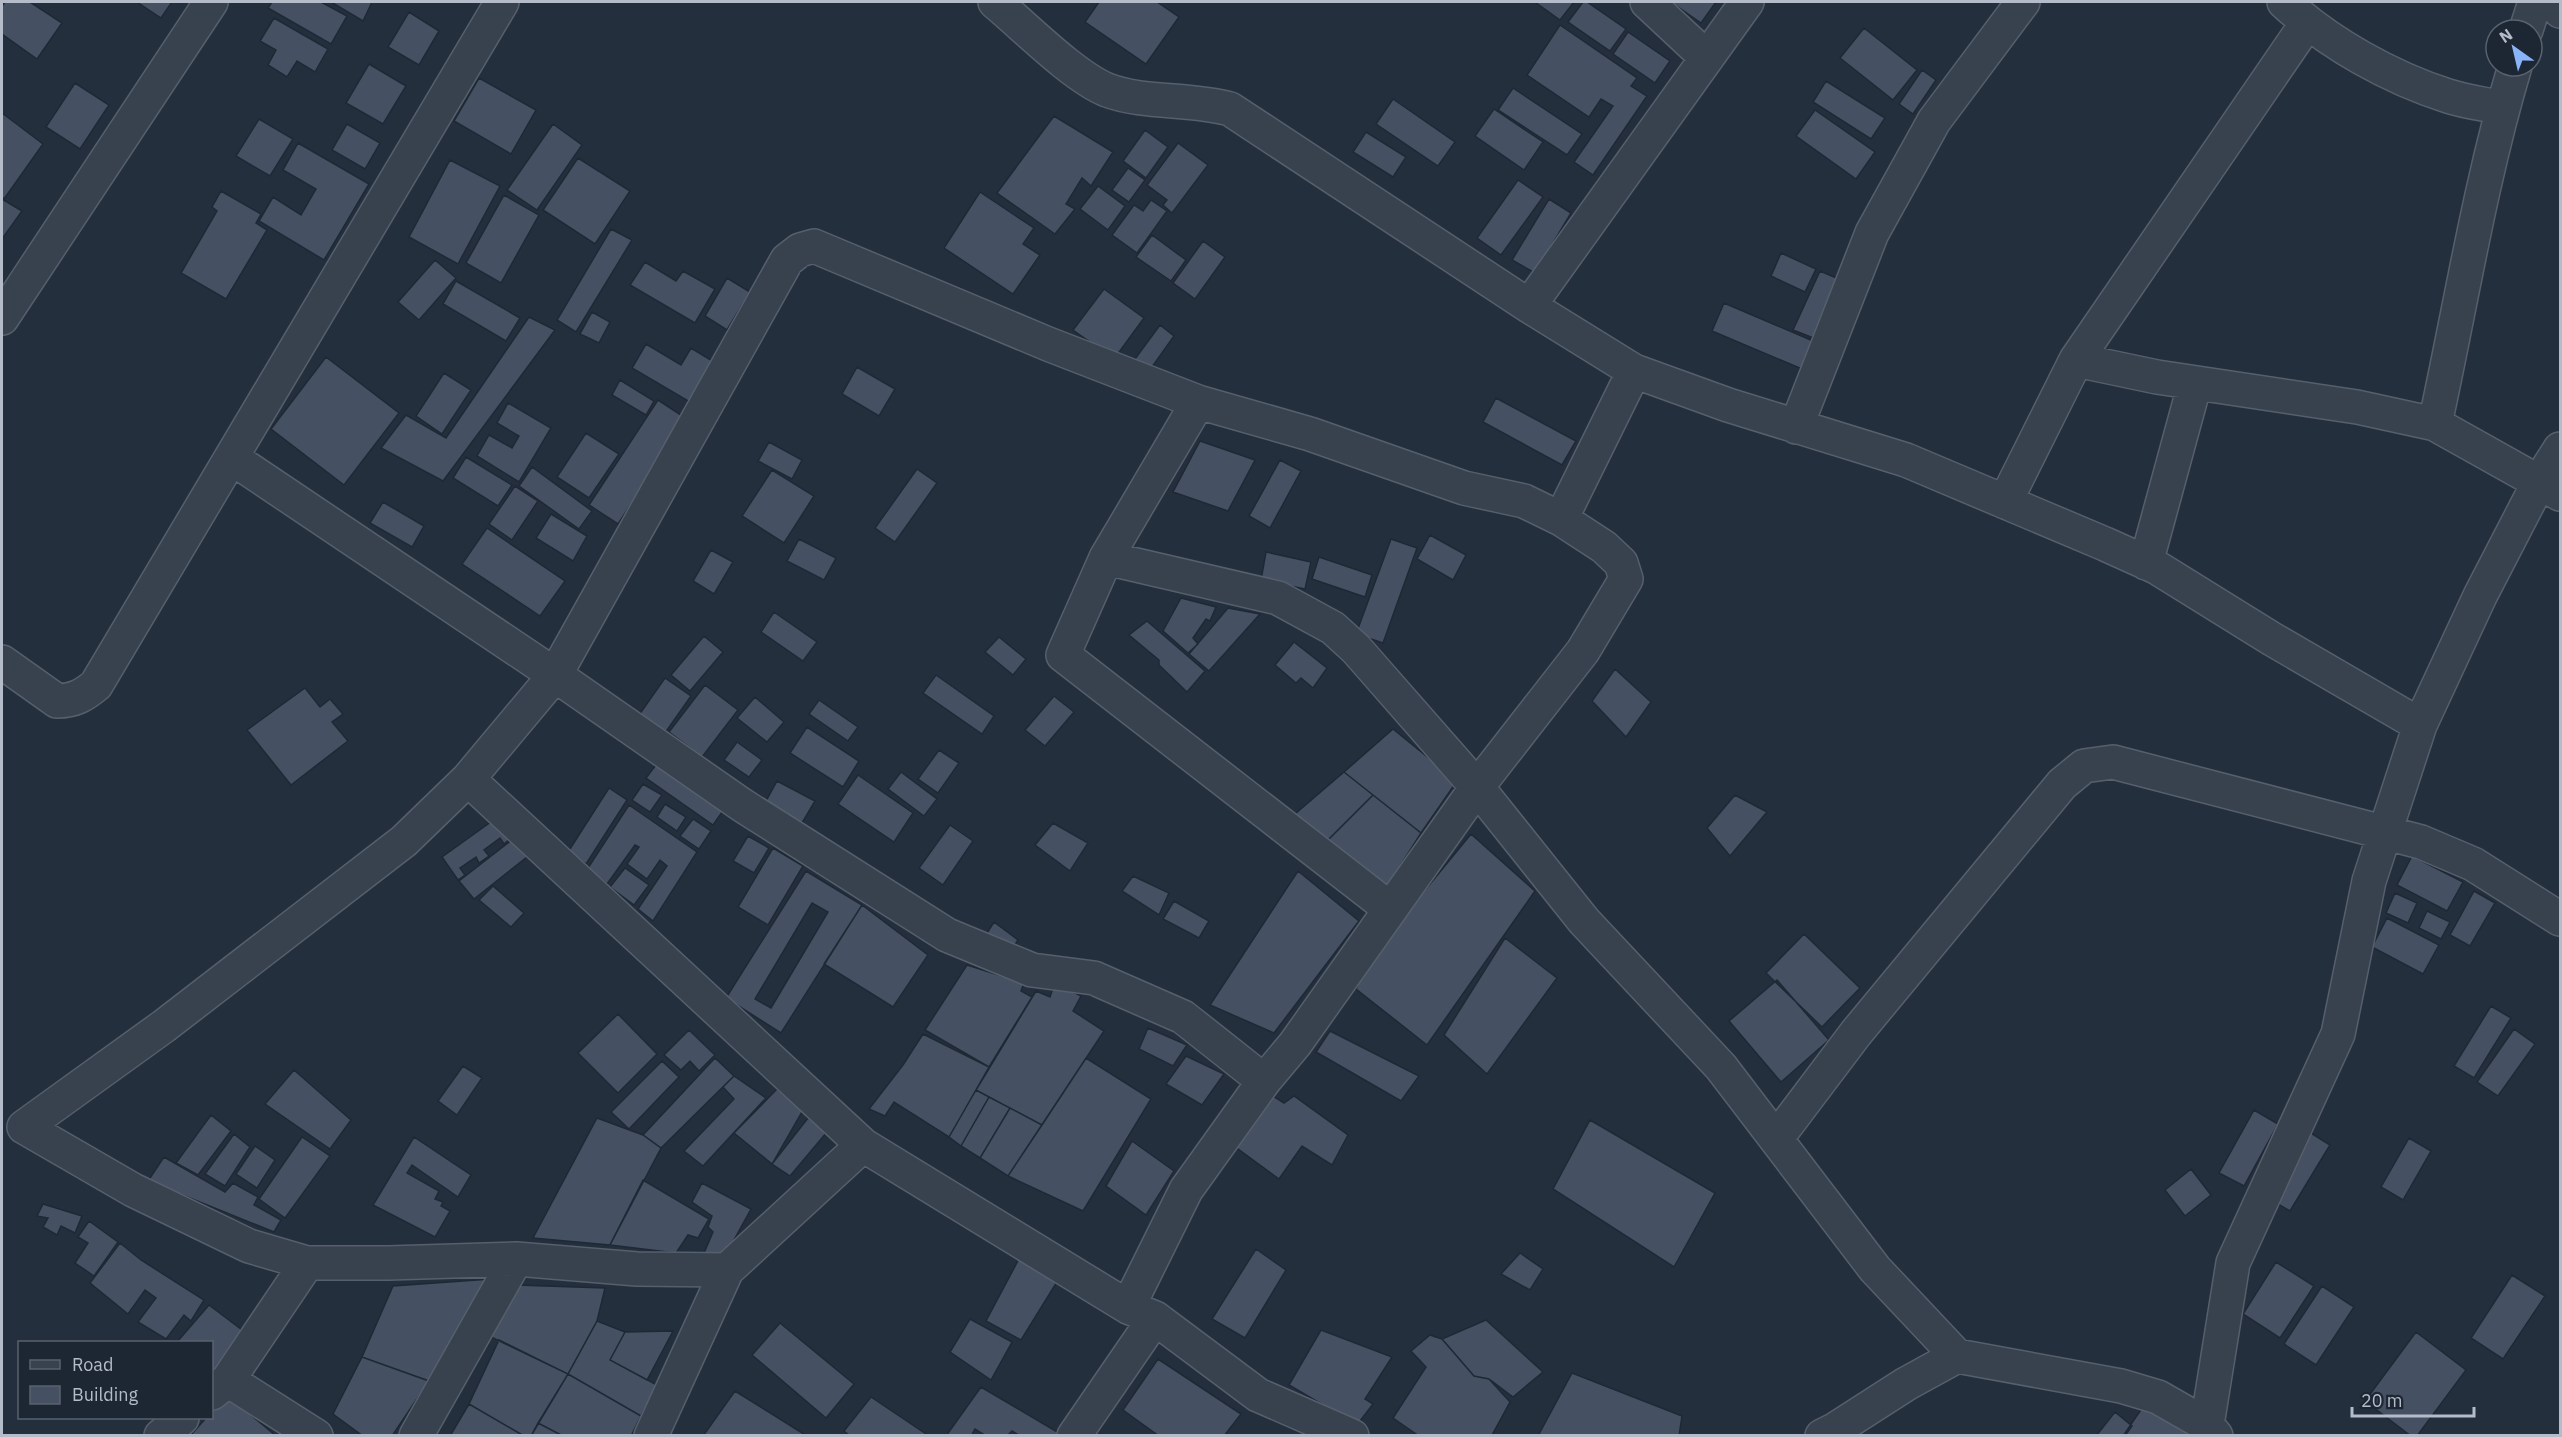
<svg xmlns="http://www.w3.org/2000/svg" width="2562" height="1437" font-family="'IBM Plex Sans',sans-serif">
	<rect width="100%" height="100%" fill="#242f3e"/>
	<path fill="#455162" stroke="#1f2835" stroke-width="1.5" fill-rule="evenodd" d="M 5,2 L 30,2 L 62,23 L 37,59 L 2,34 L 2,6 Z
		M 137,2 L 172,2 L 161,18 Z
		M 272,2 L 321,2 L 347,16 L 331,44 L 268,8 Z
		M 331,2 L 372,2 L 363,21 Z
		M 1099,2 L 1157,2 L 1179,17 L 1146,64 L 1085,22 Z
		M 1535,2 L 1574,2 L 1560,20 Z
		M 1583,2 L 1587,2 L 1626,29 L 1610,51 L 1568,22 Z
		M 1671,2 L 1716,2 L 1701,23 Z
		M 409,12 L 439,31 L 419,65 L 388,47 Z
		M 274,18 L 328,49 L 315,72 L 297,61 L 287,77 L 268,65 L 276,50 L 260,41 Z
		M 1560,25 L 1637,78 L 1631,86 L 1647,96 L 1593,175 L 1574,162 L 1613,106 L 1601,99 L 1589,117 L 1527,75 Z
		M 1864,28 L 1917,70 L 1893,100 L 1840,58 Z
		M 1628,32 L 1670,61 L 1655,83 L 1613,54 Z
		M 369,64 L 406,86 L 383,124 L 346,103 Z
		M 1922,70 L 1936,80 L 1913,114 L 1899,104 Z
		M 479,78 L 536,110 L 511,154 L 454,121 Z
		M 1826,81 L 1885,118 L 1871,139 L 1813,102 Z
		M 75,83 L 109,105 L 80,149 L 46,127 Z
		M 1513,88 L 1582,134 L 1567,155 L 1498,110 Z
		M 1393,99 L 1455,142 L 1438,166 L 1376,124 Z
		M 1494,109 L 1543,142 L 1524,170 L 1475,136 Z
		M 1815,110 L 1875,152 L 1856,179 L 1796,136 Z
		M 2,113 L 43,144 L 4,199 L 2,197 Z
		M 1054,116 L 1113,152 L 1091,186 L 1082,178 L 1066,204 L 1075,209 L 1055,234 L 997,193 Z
		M 259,119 L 293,139 L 270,176 L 236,156 Z
		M 347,124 L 380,143 L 365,169 L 332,150 Z
		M 553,124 L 582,145 L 537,210 L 507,190 Z
		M 1145,130 L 1168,147 L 1146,178 L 1123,161 Z
		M 1366,132 L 1406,157 L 1393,177 L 1353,152 Z
		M 298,143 L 369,184 L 324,260 L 259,221 L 273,197 L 301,215 L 316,189 L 283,170 Z
		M 1178,143 L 1208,165 L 1172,213 L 1163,205 L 1167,200 L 1147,185 Z
		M 578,158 L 630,191 L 595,244 L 543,210 Z
		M 450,160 L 500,186 L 458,264 L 409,237 Z
		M 1128,168 L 1145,180 L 1129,202 L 1112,190 Z
		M 1518,180 L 1543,197 L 1501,255 L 1477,238 Z
		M 1098,186 L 1125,206 L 1108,230 L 1080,209 Z
		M 221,191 L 261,214 L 256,223 L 267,230 L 226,299 L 181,273 L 217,211 L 212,207 Z
		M 980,192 L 1034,228 L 1023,244 L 1040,255 L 1013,294 L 944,248 Z
		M 504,195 L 539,215 L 501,283 L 466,263 Z
		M 2,199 L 22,211 L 2,239 Z
		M 1549,199 L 1571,213 L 1535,273 L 1512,260 Z
		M 1151,200 L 1167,211 L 1137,253 L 1112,235 L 1134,205 L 1143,211 Z
		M 611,229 L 632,240 L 576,332 L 557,320 Z
		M 1152,235 L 1186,260 L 1171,281 L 1136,257 Z
		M 1203,241 L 1225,257 L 1195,299 L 1173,283 Z
		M 1781,253 L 1816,269 L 1805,292 L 1771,276 Z
		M 435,260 L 456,278 L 419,320 L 398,302 Z
		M 645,262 L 676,281 L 683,271 L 715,289 L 695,323 L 630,285 Z
		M 1820,271 L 1841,280 L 1816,339 L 1793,330 Z
		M 727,278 L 750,292 L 727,330 L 705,316 Z
		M 456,281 L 520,318 L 506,341 L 443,304 Z
		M 1104,289 L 1144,318 L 1114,359 L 1073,330 Z
		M 1724,303 L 1813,341 L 1802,369 L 1712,331 Z
		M 592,312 L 610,322 L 599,343 L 580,334 Z
		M 529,317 L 555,330 L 443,481 L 381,448 L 406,415 L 446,438 Z
		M 1160,325 L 1174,336 L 1147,374 L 1132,363 Z
		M 646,344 L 681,365 L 691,348 L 724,368 L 700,408 L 632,368 Z
		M 326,357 L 399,413 L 344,485 L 271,429 Z
		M 857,367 L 895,389 L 879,416 L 842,394 Z
		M 444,373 L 471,390 L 442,434 L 416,416 Z
		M 620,380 L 654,401 L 646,415 L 612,395 Z
		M 1496,398 L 1576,441 L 1562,465 L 1483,422 Z
		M 658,400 L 687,419 L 618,524 L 589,505 Z
		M 508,403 L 551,428 L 519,482 L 477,456 L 489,435 L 512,448 L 519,436 L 497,423 Z
		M 586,433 L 619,454 L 589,498 L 557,477 Z
		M 1200,441 L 1255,460 L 1228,511 L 1173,492 Z
		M 769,442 L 802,460 L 792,479 L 758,461 Z
		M 466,457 L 512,485 L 498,506 L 453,478 Z
		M 1280,460 L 1301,471 L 1270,528 L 1249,516 Z
		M 532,467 L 592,511 L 579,529 L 519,486 Z
		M 917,469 L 937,483 L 895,542 L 875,528 Z
		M 772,470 L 814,496 L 784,543 L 742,516 Z
		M 515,486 L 538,501 L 512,540 L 489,524 Z
		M 383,502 L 424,526 L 412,547 L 370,523 Z
		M 551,514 L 587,536 L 573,561 L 536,538 Z
		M 487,528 L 565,581 L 540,616 L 462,564 Z
		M 1430,535 L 1466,555 L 1453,580 L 1417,559 Z
		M 799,539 L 836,558 L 824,580 L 787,561 Z
		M 1391,539 L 1417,548 L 1383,643 L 1356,634 Z
		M 711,550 L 733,562 L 714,594 L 693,581 Z
		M 1266,552 L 1311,562 L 1305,589 L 1261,580 Z
		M 1319,557 L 1372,575 L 1365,597 L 1312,579 Z
		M 1181,598 L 1216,607 L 1210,621 L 1206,619 L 1193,638 L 1198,644 L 1188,653 L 1163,631 Z
		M 1228,608 L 1260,614 L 1209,671 L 1189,654 Z
		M 774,612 L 817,642 L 803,661 L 761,632 Z
		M 1147,621 L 1205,671 L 1187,692 L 1159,665 L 1159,660 L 1129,635 Z
		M 704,636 L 723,652 L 690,691 L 671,675 Z
		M 999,637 L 1026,659 L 1013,675 L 985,652 Z
		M 1294,642 L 1327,668 L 1313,688 L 1301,678 L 1296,683 L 1275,665 Z
		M 1615,669 L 1651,702 L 1626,737 L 1592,701 Z
		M 936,675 L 994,716 L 982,734 L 923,693 Z
		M 665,678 L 691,696 L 665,733 L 639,715 Z
		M 705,685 L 738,710 L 702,757 L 669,732 Z
		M 305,688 L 320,707 L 330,699 L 343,714 L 332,722 L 348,741 L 291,785 L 247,730 Z
		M 1054,696 L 1074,712 L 1045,746 L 1025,730 Z
		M 755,697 L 784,722 L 767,742 L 737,718 Z
		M 819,700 L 858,727 L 848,741 L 809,714 Z
		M 807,727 L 859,761 L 843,787 L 790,753 Z
		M 1393,729 L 1457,781 L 1421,833 L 1344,772 Z
		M 737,742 L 762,760 L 749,777 L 724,760 Z
		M 939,750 L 959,763 L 938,793 L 918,779 Z
		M 659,761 L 725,808 L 713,825 L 646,778 Z
		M 901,772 L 937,799 L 924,816 L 888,789 Z
		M 1344,772 L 1373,795 L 1326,842 L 1295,814 Z
		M 858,775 L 913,813 L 894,842 L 838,804 Z
		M 777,781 L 815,801 L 802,823 L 765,803 Z
		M 643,784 L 662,795 L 650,812 L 632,800 Z
		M 609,788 L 627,800 L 586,864 L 568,852 Z
		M 1373,795 L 1421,833 L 1385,890 L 1326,842 Z
		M 1735,795 L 1767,812 L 1730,856 L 1707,828 Z
		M 665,804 L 686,817 L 677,831 L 657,817 Z
		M 629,805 L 697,852 L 653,921 L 638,909 L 667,866 L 660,860 L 647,879 L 627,864 L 639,847 L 635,845 L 607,884 L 588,868 Z
		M 502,814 L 516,834 L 504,844 L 500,838 L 484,850 L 489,856 L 479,863 L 476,857 L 460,868 L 465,875 L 458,880 L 442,857 Z
		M 693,819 L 711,831 L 699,849 L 680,836 Z
		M 1053,823 L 1088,843 L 1070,871 L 1035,845 Z
		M 950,825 L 973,841 L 943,885 L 919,868 Z
		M 1471,834 L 1535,891 L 1427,1045 L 1356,989 L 1371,956 Z
		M 518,835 L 532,853 L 474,899 L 459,881 Z
		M 748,836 L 769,848 L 754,873 L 733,861 Z
		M 773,848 L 803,866 L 768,925 L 738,907 Z
		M 2412,856 L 2463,882 L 2447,911 L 2397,885 Z
		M 625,868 L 649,885 L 634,905 L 610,887 Z
		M 806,871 L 862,905 L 781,1033 L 726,998 ZM 812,903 L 828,912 L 771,1008 L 755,999 Z
		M 1298,871 L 1359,921 L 1274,1033 L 1210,1005 Z
		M 1133,876 L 1169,893 L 1159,915 L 1122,891 Z
		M 493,886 L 524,913 L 511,927 L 479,900 Z
		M 2474,891 L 2495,903 L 2470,946 L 2450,935 Z
		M 2395,893 L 2417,903 L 2408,923 L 2386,913 Z
		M 1174,901 L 1209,921 L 1199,938 L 1163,919 Z
		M 862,905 L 928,955 L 893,1007 L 824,964 Z
		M 2427,911 L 2450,922 L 2441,939 L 2419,928 Z
		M 2387,918 L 2439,945 L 2423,974 L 2372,947 Z
		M 994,922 L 1018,940 L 1010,952 L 982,941 Z
		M 1804,934 L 1860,988 L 1822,1027 L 1766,973 Z
		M 1505,938 L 1557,978 L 1487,1074 L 1444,1035 Z
		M 967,965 L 1024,983 L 1021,991 L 1032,997 L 989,1067 L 925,1030 Z
		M 1777,980 L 1829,1040 L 1781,1082 L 1729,1021 Z
		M 1055,982 L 1081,996 L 1073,1011 L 1104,1031 L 1042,1125 L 976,1090 L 1036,991 L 1050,997 Z
		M 2491,1006 L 2511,1018 L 2474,1078 L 2454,1066 Z
		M 618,1014 L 657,1054 L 618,1093 L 578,1053 Z
		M 1148,1028 L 1187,1045 L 1173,1066 L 1139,1049 Z
		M 2514,1029 L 2535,1044 L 2498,1096 L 2477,1082 Z
		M 689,1030 L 715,1055 L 699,1071 L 690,1061 L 681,1070 L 664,1055 Z
		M 1330,1031 L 1419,1076 L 1401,1101 L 1316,1052 Z
		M 923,1034 L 989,1067 L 949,1137 L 894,1102 L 885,1116 L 869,1109 L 903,1065 Z
		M 1186,1056 L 1224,1074 L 1202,1105 L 1166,1084 Z
		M 715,1058 L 734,1076 L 661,1148 L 643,1135 Z
		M 1086,1058 L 1151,1099 L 1083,1211 L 1008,1176 Z
		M 662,1061 L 679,1077 L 629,1129 L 611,1112 Z
		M 463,1066 L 482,1078 L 457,1115 L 438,1101 Z
		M 294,1070 L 351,1120 L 330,1149 L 265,1104 Z
		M 734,1076 L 766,1098 L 703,1166 L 684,1151 L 734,1099 L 723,1087 Z
		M 777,1089 L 803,1110 L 772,1164 L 734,1133 Z
		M 976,1090 L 989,1097 L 961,1146 L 949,1137 Z
		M 1270,1094 L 1284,1103 L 1294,1096 L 1348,1135 L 1332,1165 L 1302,1146 L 1279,1179 L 1230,1143 Z
		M 989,1097 L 1010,1108 L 980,1158 L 961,1146 Z
		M 1010,1108 L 1042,1125 L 1008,1176 L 980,1158 Z
		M 2254,1110 L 2278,1124 L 2244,1186 L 2219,1173 Z
		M 211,1115 L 231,1131 L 198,1175 L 176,1163 Z
		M 597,1118 L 643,1135 L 661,1148 L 610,1245 L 533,1238 Z
		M 808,1118 L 827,1132 L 790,1176 L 772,1164 Z
		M 1590,1120 L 1715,1193 L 1674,1267 L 1553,1189 Z
		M 2306,1130 L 2330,1145 L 2290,1211 L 2266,1197 Z
		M 234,1134 L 250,1147 L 225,1186 L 205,1174 Z
		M 302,1137 L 330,1156 L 285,1218 L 259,1199 Z
		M 414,1137 L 471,1175 L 458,1197 L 412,1165 L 407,1173 L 439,1191 L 435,1199 L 443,1202 L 441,1206 L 450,1211 L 435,1237 L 373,1205 Z
		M 2409,1138 L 2431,1151 L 2403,1200 L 2381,1187 Z
		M 1132,1141 L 1174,1171 L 1146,1215 L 1106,1186 Z
		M 255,1146 L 275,1160 L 257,1188 L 236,1174 Z
		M 164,1157 L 225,1192 L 233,1183 L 258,1197 L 254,1205 L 281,1220 L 274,1232 L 148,1181 Z
		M 2191,1169 L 2211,1195 L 2185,1216 L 2165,1190 Z
		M 643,1180 L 709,1219 L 698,1238 L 688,1235 L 676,1253 L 610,1245 Z
		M 702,1183 L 751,1209 L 724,1258 L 704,1253 L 713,1232 L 708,1227 L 712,1216 L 692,1202 Z
		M 43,1204 L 82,1216 L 75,1233 L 61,1226 L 57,1235 L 43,1227 L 48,1218 L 37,1216 Z
		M 89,1221 L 118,1242 L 94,1276 L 75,1263 L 88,1243 L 78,1237 Z
		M 120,1243 L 141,1260 L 204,1300 L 191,1321 L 184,1315 L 166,1339 L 138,1322 L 156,1298 L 145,1290 L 128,1314 L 90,1283 Z
		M 1256,1249 L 1286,1270 L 1245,1338 L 1212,1319 Z
		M 1520,1253 L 1543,1269 L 1530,1290 L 1501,1274 Z
		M 1021,1255 L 1060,1277 L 1021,1340 L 986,1321 Z
		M 2276,1262 L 2314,1286 L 2280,1338 L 2243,1314 Z
		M 2512,1275 L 2545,1296 L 2503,1359 L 2471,1338 Z
		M 491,1279 L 429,1381 L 362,1357 L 393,1286 Z
		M 515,1285 L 605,1288 L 597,1321 L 568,1374 L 491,1337 Z
		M 2322,1286 L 2354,1307 L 2316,1365 L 2284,1344 Z
		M 209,1305 L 246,1333 L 212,1375 L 212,1342 L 177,1342 Z
		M 970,1319 L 1012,1342 L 991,1380 L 950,1352 Z
		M 1486,1320 L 1543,1372 L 1513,1397 L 1489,1379 L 1474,1376 L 1442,1339 Z
		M 597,1321 L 625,1332 L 610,1360 L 657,1385 L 641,1416 L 568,1374 Z
		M 780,1323 L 854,1384 L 826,1418 L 752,1355 Z
		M 1321,1330 L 1392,1357 L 1365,1399 L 1373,1404 L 1357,1425 L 1289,1385 Z
		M 673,1331 L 647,1380 L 610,1360 L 625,1332 Z
		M 2416,1332 L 2466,1370 L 2417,1436 L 2411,1436 L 2365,1401 Z
		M 1430,1335 L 1442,1339 L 1474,1376 L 1489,1379 L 1510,1402 L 1492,1435 L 1419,1436 L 1393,1418 L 1426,1367 L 1411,1351 Z
		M 499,1340 L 568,1374 L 531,1436 L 524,1436 L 469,1404 Z
		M 362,1357 L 429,1381 L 392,1436 L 363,1436 L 333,1414 Z
		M 1158,1359 L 1241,1414 L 1224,1436 L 1159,1436 L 1123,1410 Z
		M 1572,1373 L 1682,1416 L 1679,1436 L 1538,1436 Z
		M 568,1374 L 641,1416 L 631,1436 L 563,1436 L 538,1423 Z
		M 981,1387 L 1059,1433 L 1058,1436 L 1020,1436 L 1012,1431 L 1007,1436 L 986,1436 L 975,1429 L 971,1436 L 946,1436 Z
		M 735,1391 L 807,1436 L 703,1436 Z
		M 226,1394 L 276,1436 L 190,1436 L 206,1418 L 212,1418 L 212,1411 Z
		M 871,1397 L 929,1436 L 850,1436 L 844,1431 Z
		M 2149,1398 L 2204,1436 L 2123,1436 Z
		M 469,1404 L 524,1436 L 450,1436 Z
		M 2115,1412 L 2132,1426 L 2125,1436 L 2096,1436 Z
		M 538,1423 L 563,1436 L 531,1436 Z"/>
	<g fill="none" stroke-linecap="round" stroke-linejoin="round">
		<g stroke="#565f6c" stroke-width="36">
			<path id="minor" d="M 995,2 C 1025,27 1073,76 1107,90 C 1144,104 1190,98 1230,109 L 1529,306 L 1634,371 L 1728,405 L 1906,460 L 2105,544 L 2156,567 L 2272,639 L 2420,725
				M 1647,2 L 1707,58
				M 2284,2 C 2328,43 2391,78 2448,96 C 2466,102 2485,104 2503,108
				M 2557,2 L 2560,11
				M 2526,30 L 2535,2
				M 1529,306 L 1747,2
				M 2,318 L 211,2
				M 2076,360 L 2157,377 L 2357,407 L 2435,424 L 2560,494
				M 1198,402 L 1106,558 L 1063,655 L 1389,908
				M 2435,424 C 2461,304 2480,183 2515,66
				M 1796,427 L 1872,233 L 1934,121 L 2023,2
				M 232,458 L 555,675 L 742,805 L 947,935 L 1032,970 L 1094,978 L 1183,1017 L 1264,1081
				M 2005,502 L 2076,360 L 2307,23
				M 1561,519 L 1634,371
				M 1106,558 L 1278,598 L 1333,628 L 1356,649 L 1477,787 L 1584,921 L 1721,1067 L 1875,1269 L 1957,1356
				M 2146,563 L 2195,383
				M 2,662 L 57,701 C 74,701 84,695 96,685 L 502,2
				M 468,779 L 863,1145 L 1128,1307 L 1155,1318 L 1258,1395 L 1352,1436
				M 1776,1139 L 1856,1033 L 2062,784 L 2084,766 L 2113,762 L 2421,842 L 2473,864 L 2560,919
				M 727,1270 L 637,1269 L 516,1259 L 389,1263 L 307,1263 L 249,1246 L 133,1190 L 24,1127 L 164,1026 L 404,841 L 468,779 L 555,675 L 787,260 L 800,250 L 814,246 L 1048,344 L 1198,402 L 1310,434 L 1464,488 L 1524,501 L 1561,519 L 1604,547 L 1621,563 L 1626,579 L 1583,651 L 1477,787 L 1295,1044 L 1264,1081 L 1186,1190 L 1128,1307
				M 228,1380 L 316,1436
				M 212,1393 L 228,1380 L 307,1263
				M 2207,1425 L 2233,1263 L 2338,1034 L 2369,881 L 2420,725 L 2480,596 L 2539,482 L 2560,449
				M 161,1436 L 182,1418
				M 416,1436 L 516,1259
				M 651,1436 L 727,1270 L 863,1145
				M 1074,1436 L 1155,1318
				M 1822,1436 L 1836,1429 L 1906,1384 L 1957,1356 L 2121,1386 L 2158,1397 L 2207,1425 L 2216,1436"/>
		</g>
		<use href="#minor" stroke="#38414e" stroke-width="33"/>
	</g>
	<rect width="2562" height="1437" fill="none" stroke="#b4bcc9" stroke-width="6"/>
	<rect x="18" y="1341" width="195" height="78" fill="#1d2633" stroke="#59626f" stroke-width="1.5"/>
	<rect x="30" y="1360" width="30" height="9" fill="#38414e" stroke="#59626f" stroke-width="1.5"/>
	<text x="72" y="1371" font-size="18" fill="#b4bcc9">Road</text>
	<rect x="30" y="1386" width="30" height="18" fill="#455162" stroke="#59626f" stroke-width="1.5"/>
	<text x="72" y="1401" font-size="18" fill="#b4bcc9">Building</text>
	<g transform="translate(2514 48) rotate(326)"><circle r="28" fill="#1d2633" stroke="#59626f" stroke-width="1.5"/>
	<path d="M0-4.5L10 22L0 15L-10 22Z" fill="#8ab4f8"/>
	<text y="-9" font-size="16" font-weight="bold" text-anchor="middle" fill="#b4bcc9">N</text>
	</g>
	<path d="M2352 1407v9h122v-9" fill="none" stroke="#b4bcc9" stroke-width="3"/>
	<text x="2361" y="1407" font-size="18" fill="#b4bcc9" stroke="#1d2633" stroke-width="4.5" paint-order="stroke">20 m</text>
</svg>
